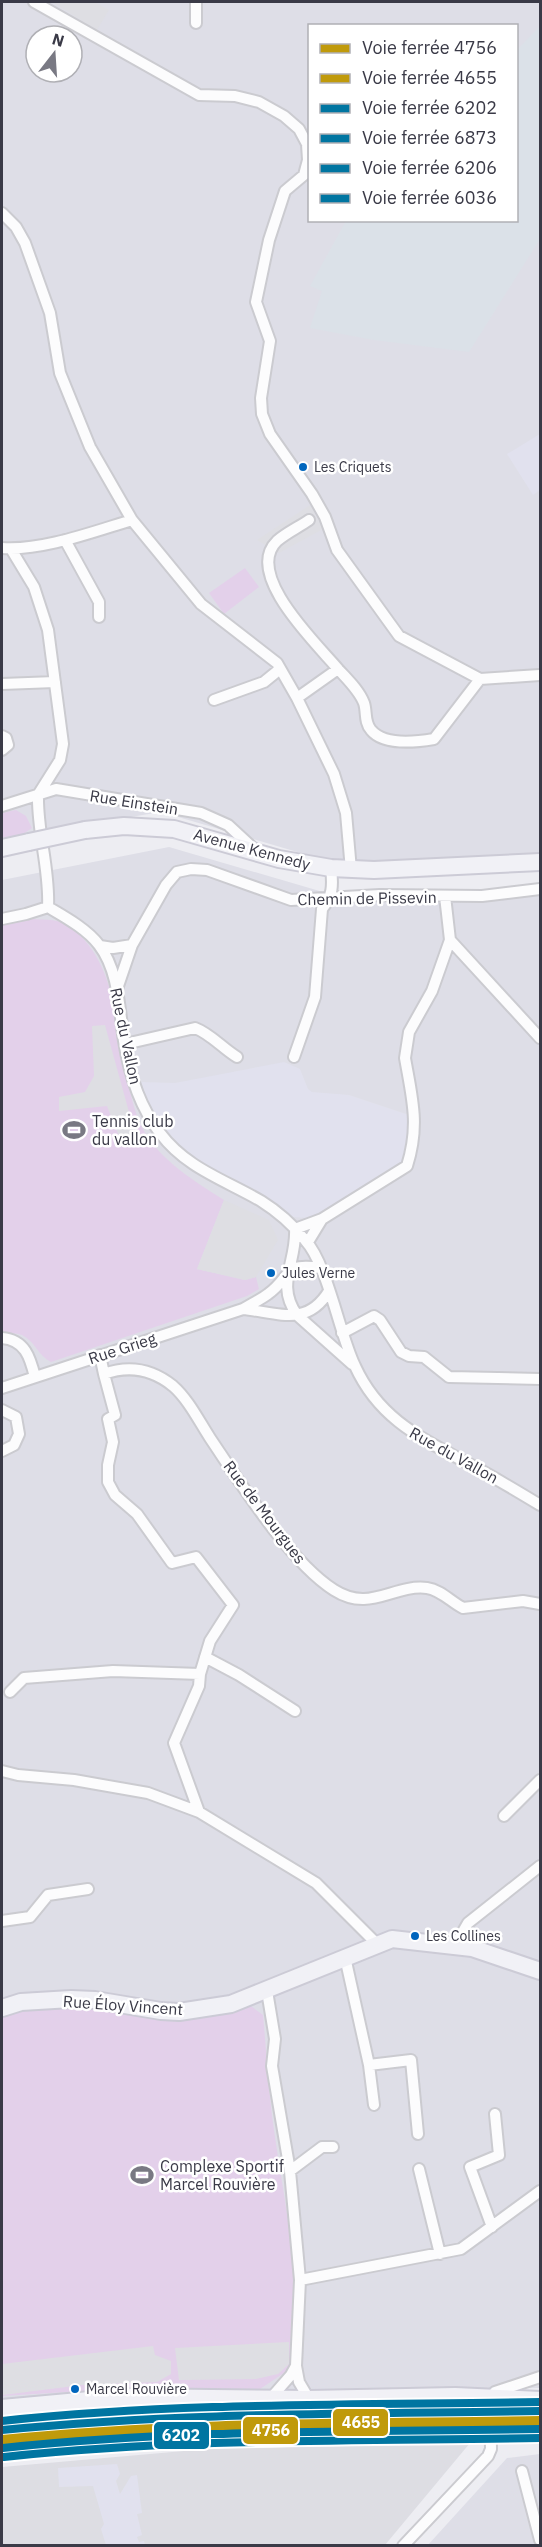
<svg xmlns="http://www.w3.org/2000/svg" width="542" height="2547" font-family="'IBM Plex Sans',sans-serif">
	<rect width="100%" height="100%" fill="#ededf2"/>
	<path fill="#dedee7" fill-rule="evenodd" d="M 2,2 L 540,2 L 540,859 L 328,861 L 161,812 L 2,838 ZM 310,26 L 516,26 L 516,220 L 310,220 ZM 36,36 L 72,36 L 72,72 L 36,72 Z
		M 169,847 L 340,897 L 540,893 L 540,2388 L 298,2391 L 2,2401 L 2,880 Z
		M 540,2454 L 540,2545 L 427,2546 L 507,2458 Z"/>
	<path fill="#dddde3" d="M 470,2443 L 385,2545 L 2,2546 L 2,2467 L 241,2446 Z"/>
	<path fill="#e1e1ee" d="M 540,434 L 540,490 L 533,495 L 507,454 Z
		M 284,1062 L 300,1069 L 308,1089 L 312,1092 L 349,1095 L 409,1115 L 409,1140 L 401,1163 L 317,1214 L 307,1218 L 293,1217 L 272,1201 L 197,1161 L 177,1146 L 161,1126 L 150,1108 L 141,1082 L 175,1083 Z
		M 117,2464 L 120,2474 L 116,2481 L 120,2494 L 131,2476 L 137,2475 L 142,2513 L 137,2514 L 142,2535 L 137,2537 L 139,2542 L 144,2541 L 145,2545 L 106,2545 L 101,2529 L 104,2524 L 93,2486 L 59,2487 L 58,2468 Z"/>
	<path fill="#dbe1e8" d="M 540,26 L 540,239 L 469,352 L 374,340 L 310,328 L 322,291 L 310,286 L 346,221 L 516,220 L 517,50 Z"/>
	<path fill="#e3d0ea" d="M 245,568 L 259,587 L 224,614 L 209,593 Z
		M 16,810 L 26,816 L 32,828 L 23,834 L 2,838 L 2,813 Z
		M 33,919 C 42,920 53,919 60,922 C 125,952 116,1058 137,1116 C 151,1155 191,1179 224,1200 L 197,1269 L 245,1280 L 256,1277 L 259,1289 L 247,1296 L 51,1362 C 38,1356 35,1341 22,1335 C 16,1333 8,1333 2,1332 L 2,924 Z
		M 248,2004 L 263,2015 C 266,2048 268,2082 272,2116 C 283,2199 304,2283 293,2367 L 257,2391 L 132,2388 L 2,2396 L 2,2016 L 23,2011 L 88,2007 L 138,2015 Z"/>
	<path fill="#dedee3" d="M 52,2 L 95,2 L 109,10 L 97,30 Z
		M 310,505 L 323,529 L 279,553 L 257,540 Z
		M 105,1025 L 132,1123 L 145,1143 L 123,1146 L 107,1106 L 59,1111 L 59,1097 L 85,1092 L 94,1076 L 92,1026 Z
		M 224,1200 L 269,1220 L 278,1240 L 256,1277 L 245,1280 L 197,1269 Z
		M 289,2342 L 289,2364 L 278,2374 L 256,2379 L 179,2380 L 175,2348 Z
		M 153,2346 L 155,2355 L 171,2361 L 171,2374 L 157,2382 L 82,2385 L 3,2395 L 2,2364 Z"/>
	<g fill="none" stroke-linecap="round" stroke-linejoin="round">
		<g stroke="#cbcbd0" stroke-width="14">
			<path id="street" d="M 34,2 L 199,95 L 235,96 L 259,102 L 284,116 L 299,129 L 307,144 L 308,160 L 304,175 L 285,191 L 269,240 L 256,302 L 270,341 L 261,398 L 262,414 L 270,434 L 312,494 L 325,517 L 337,550 L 399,636 L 480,679 L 540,675
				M 196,23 L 196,2
				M 2,213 L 16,227 L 25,243 L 50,313 L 60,373 L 90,447 L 132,520 L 201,604 L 277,663 L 297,698 L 334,774 L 346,813 L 351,870
				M 309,520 C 299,527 286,533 277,541 C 243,574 317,644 338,669
				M 65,540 L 99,602 L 99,617
				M 2,548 C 42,551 92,532 132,520
				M 11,549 L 34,587 L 48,630 L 63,744 L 60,760 L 38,795
				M 2,684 L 55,682
				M 297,698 L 338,669 C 347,679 359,690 364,703 C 367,712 364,722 371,730 C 384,746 416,742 434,739 L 480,679
				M 214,700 L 264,682 L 280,669
				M 2,736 L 6,738 L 8,745 L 2,750
				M 38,795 C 37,833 50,869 48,907
				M 2,806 L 56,789 L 201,813 L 228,825 L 254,849
				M 48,907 C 65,917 87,929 99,945 C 119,971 119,1009 124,1041 C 129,1073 140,1107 160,1133 C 186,1168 225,1180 261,1201 C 277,1211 293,1225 305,1240 C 328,1265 339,1333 355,1366 C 379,1419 421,1438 469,1464 C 494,1477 517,1491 540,1505
				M 2,919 L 26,914 L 48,907
				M 450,940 L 540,1038
				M 100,946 L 113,948 L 132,945
				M 117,989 L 132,945 L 166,885 L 177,872 L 191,869 L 207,870 L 291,900 L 380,895 L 482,896 L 540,889
				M 125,1044 L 195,1028 C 211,1034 222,1048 237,1057
				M 294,1057 L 315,997 L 322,909 C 333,896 333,885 331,868
				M 295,1229 L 322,1219 L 407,1166 C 420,1125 412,1098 405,1058 L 409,1032 L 432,991 L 450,940 L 445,896
				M 295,1229 C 297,1262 275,1284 297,1315 L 352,1364
				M 308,1242 L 322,1219
				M 243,1309 C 279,1313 307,1327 329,1291
				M 342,1333 L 374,1316 L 380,1320 L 401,1352 L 409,1356 L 424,1357 L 449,1377 L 540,1379
				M 2,1338 C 25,1340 30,1357 35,1377
				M 100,1355 L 104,1374 C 129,1365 152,1369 173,1386 C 188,1399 199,1421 210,1438 C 241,1484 289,1561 334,1590 C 370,1613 393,1584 427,1588 C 441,1590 451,1602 463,1608 L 523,1601 L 540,1604
				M 104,1374 L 115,1415 L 108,1419 L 113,1442 L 108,1465 L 108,1482 L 115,1495 L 137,1514 L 172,1563 L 196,1557 L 233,1605 L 210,1641 L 200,1674 L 199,1686 L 174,1743 L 199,1812
				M 2,1388 L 243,1309 C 251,1304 260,1300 268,1294 C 292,1277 282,1262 320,1268
				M 2,1410 L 16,1417 L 19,1434 L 14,1445 L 2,1451
				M 205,1657 L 239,1675 L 295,1711
				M 10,1692 L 24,1678 L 113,1671 L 200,1674
				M 2,1771 L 18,1775 L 74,1780 L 148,1793 L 199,1812 L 316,1883 L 377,1944
				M 504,1816 L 540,1780
				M 2,1921 L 30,1917 L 48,1895 L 88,1889
				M 456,1944 L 468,1923 L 540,1866
				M 345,1957 L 369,2065 L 374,2105
				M 267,1991 L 275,2039 L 272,2066 L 290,2171 L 300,2280 L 296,2366 L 299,2382 L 309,2399
				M 369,2065 L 411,2060 L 418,2134
				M 419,2169 L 440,2254
				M 290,2171 L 322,2147 L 333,2147
				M 492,2227 L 470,2167 L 499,2155 L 495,2114
				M 300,2280 L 461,2249 L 540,2191
				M 270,2399 L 291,2375 L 296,2366
				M 522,2471 L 540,2540
				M 403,2546 L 488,2456 L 491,2449 L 490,2398 L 495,2392 L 540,2377"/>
		</g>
		<g stroke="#cccbd6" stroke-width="20">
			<path id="secondary" d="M 85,830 L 124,826 L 174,829 L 279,859 L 331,868 L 374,870 L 540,862
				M 2,848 L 29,842
				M 2,2008 L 21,2002 L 71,1999 L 95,2000 L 161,2011 L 179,2012 L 231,2004 L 392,1939 L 472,1948 L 540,1971
				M 2,2408 L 123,2397 L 309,2399 L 455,2396 L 540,2400"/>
		</g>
		<use href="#street" stroke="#fcfcfd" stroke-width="10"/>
		<use href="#secondary" stroke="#f1f1f6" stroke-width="16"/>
		<g stroke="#cccbd6" stroke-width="20" stroke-linecap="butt">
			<path id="secondary-bridge" d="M 29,842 L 85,830"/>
		</g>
		<use href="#secondary-bridge" stroke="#f1f1f6" stroke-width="16"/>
		<g stroke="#fff" stroke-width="12">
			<path id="rail-1" d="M 2,2444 L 105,2433 L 540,2426"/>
		</g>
		<g stroke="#fff" stroke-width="12">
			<path id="rail-2" d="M 2,2439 C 181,2421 360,2423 540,2420"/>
		</g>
		<g stroke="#fff" stroke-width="12">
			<path id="rail-3" d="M 3,2448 C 181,2429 361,2432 540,2429"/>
		</g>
		<g stroke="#fff" stroke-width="12">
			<path id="rail-4" d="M 2,2430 C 180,2412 360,2414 540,2411"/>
		</g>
		<g stroke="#fff" stroke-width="12">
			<path id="rail-5" d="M 4,2457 C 182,2438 361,2441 540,2438"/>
		</g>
		<g stroke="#fff" stroke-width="12">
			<path id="rail-6" d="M 2,2421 C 180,2402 360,2405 540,2402"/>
		</g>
		<use href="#rail-1" stroke="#c09a0b" stroke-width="8"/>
		<use href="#rail-2" stroke="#c09a0b" stroke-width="8"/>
		<use href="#rail-3" stroke="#0075a1" stroke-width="8"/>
		<use href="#rail-4" stroke="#0075a1" stroke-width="8"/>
		<use href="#rail-5" stroke="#0075a1" stroke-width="8"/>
		<use href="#rail-6" stroke="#0075a1" stroke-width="8"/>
	</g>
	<defs>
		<g id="stadium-bare" transform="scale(1.8)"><path d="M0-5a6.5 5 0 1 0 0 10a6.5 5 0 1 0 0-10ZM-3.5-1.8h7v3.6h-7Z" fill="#797983" stroke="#fff" stroke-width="2.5" paint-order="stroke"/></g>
	</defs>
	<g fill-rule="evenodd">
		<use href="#stadium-bare" x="74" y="1130"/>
		<use href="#stadium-bare" x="142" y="2175"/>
	</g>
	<g fill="#0065bd" stroke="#fff" stroke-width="2">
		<circle cx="303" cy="467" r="5"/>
		<circle cx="271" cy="1273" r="5"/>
		<circle cx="415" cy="1936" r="5"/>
		<circle cx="75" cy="2389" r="5"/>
	</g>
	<g text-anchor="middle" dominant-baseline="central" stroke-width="5" stroke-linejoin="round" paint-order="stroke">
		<g font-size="14" fill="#3a3a47" stroke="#fff" text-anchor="start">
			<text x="314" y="467">Les Criquets</text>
			<text x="282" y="1273">Jules Verne</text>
			<text x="426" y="1936">Les Collines</text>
			<text x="86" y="2389">Marcel Rouvière</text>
		</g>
		<g font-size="16" fill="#3a3a47" stroke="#fff">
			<text transform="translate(134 802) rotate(9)">Rue Einstein</text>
			<text transform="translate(252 849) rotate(15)">Avenue Kennedy</text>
			<text transform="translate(367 898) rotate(-1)">Chemin de Pissevin</text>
			<text transform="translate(126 1036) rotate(78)">Rue du Vallon</text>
			<text transform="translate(122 1348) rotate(-18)">Rue Grieg</text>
			<text transform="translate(454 1455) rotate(29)">Rue du Vallon</text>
			<text transform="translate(265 1512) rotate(53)">Rue de Mourgues</text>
			<text transform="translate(123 2005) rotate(4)">Rue Éloy Vincent</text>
		</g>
		<g font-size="16" fill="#3a3a47" stroke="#fff" text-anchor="start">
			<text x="92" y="1121">Tennis club<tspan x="92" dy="18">du vallon</tspan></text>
			<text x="160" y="2166">Complexe Sportif<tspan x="160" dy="18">Marcel Rouvière</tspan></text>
		</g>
	</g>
	<g stroke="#fff" stroke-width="2">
		<rect x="332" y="2408" width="57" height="29" rx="6" fill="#c09a0b"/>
		<rect x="242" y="2416" width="57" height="29" rx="6" fill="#c09a0b"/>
		<rect x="153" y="2421" width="57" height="29" rx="6" fill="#0075a1"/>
	</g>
	<g font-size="16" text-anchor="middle" font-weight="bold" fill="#fff">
		<text x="361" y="2428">4655</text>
		<text x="271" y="2436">4756</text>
		<text x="181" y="2441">6202</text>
	</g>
	<rect width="542" height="2547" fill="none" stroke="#3a3a47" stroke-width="6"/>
	<rect x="308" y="24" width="210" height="198" fill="#ffffff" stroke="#b0b0b5" stroke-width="1.5"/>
	<rect x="320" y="44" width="30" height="9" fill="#c09a0b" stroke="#b0b0b5" stroke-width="1.5"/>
	<text x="362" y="54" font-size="18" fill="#3a3a47">Voie ferrée 4756</text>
	<rect x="320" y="74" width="30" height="9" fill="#c09a0b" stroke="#b0b0b5" stroke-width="1.5"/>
	<text x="362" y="84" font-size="18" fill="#3a3a47">Voie ferrée 4655</text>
	<rect x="320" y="104" width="30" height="9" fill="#0075a1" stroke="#b0b0b5" stroke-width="1.5"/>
	<text x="362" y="114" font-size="18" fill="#3a3a47">Voie ferrée 6202</text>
	<rect x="320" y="134" width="30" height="9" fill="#0075a1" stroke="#b0b0b5" stroke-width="1.5"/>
	<text x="362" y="144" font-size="18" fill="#3a3a47">Voie ferrée 6873</text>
	<rect x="320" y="164" width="30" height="9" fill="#0075a1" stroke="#b0b0b5" stroke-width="1.5"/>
	<text x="362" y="174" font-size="18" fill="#3a3a47">Voie ferrée 6206</text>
	<rect x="320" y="194" width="30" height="9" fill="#0075a1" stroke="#b0b0b5" stroke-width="1.5"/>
	<text x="362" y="204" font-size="18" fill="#3a3a47">Voie ferrée 6036</text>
	<g transform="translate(54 54) rotate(17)"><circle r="28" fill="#ffffff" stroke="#b0b0b5" stroke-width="1.5"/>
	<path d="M0-4.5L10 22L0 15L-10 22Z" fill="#797983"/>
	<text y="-9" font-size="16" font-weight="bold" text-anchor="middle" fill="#3a3a47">N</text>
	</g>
</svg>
